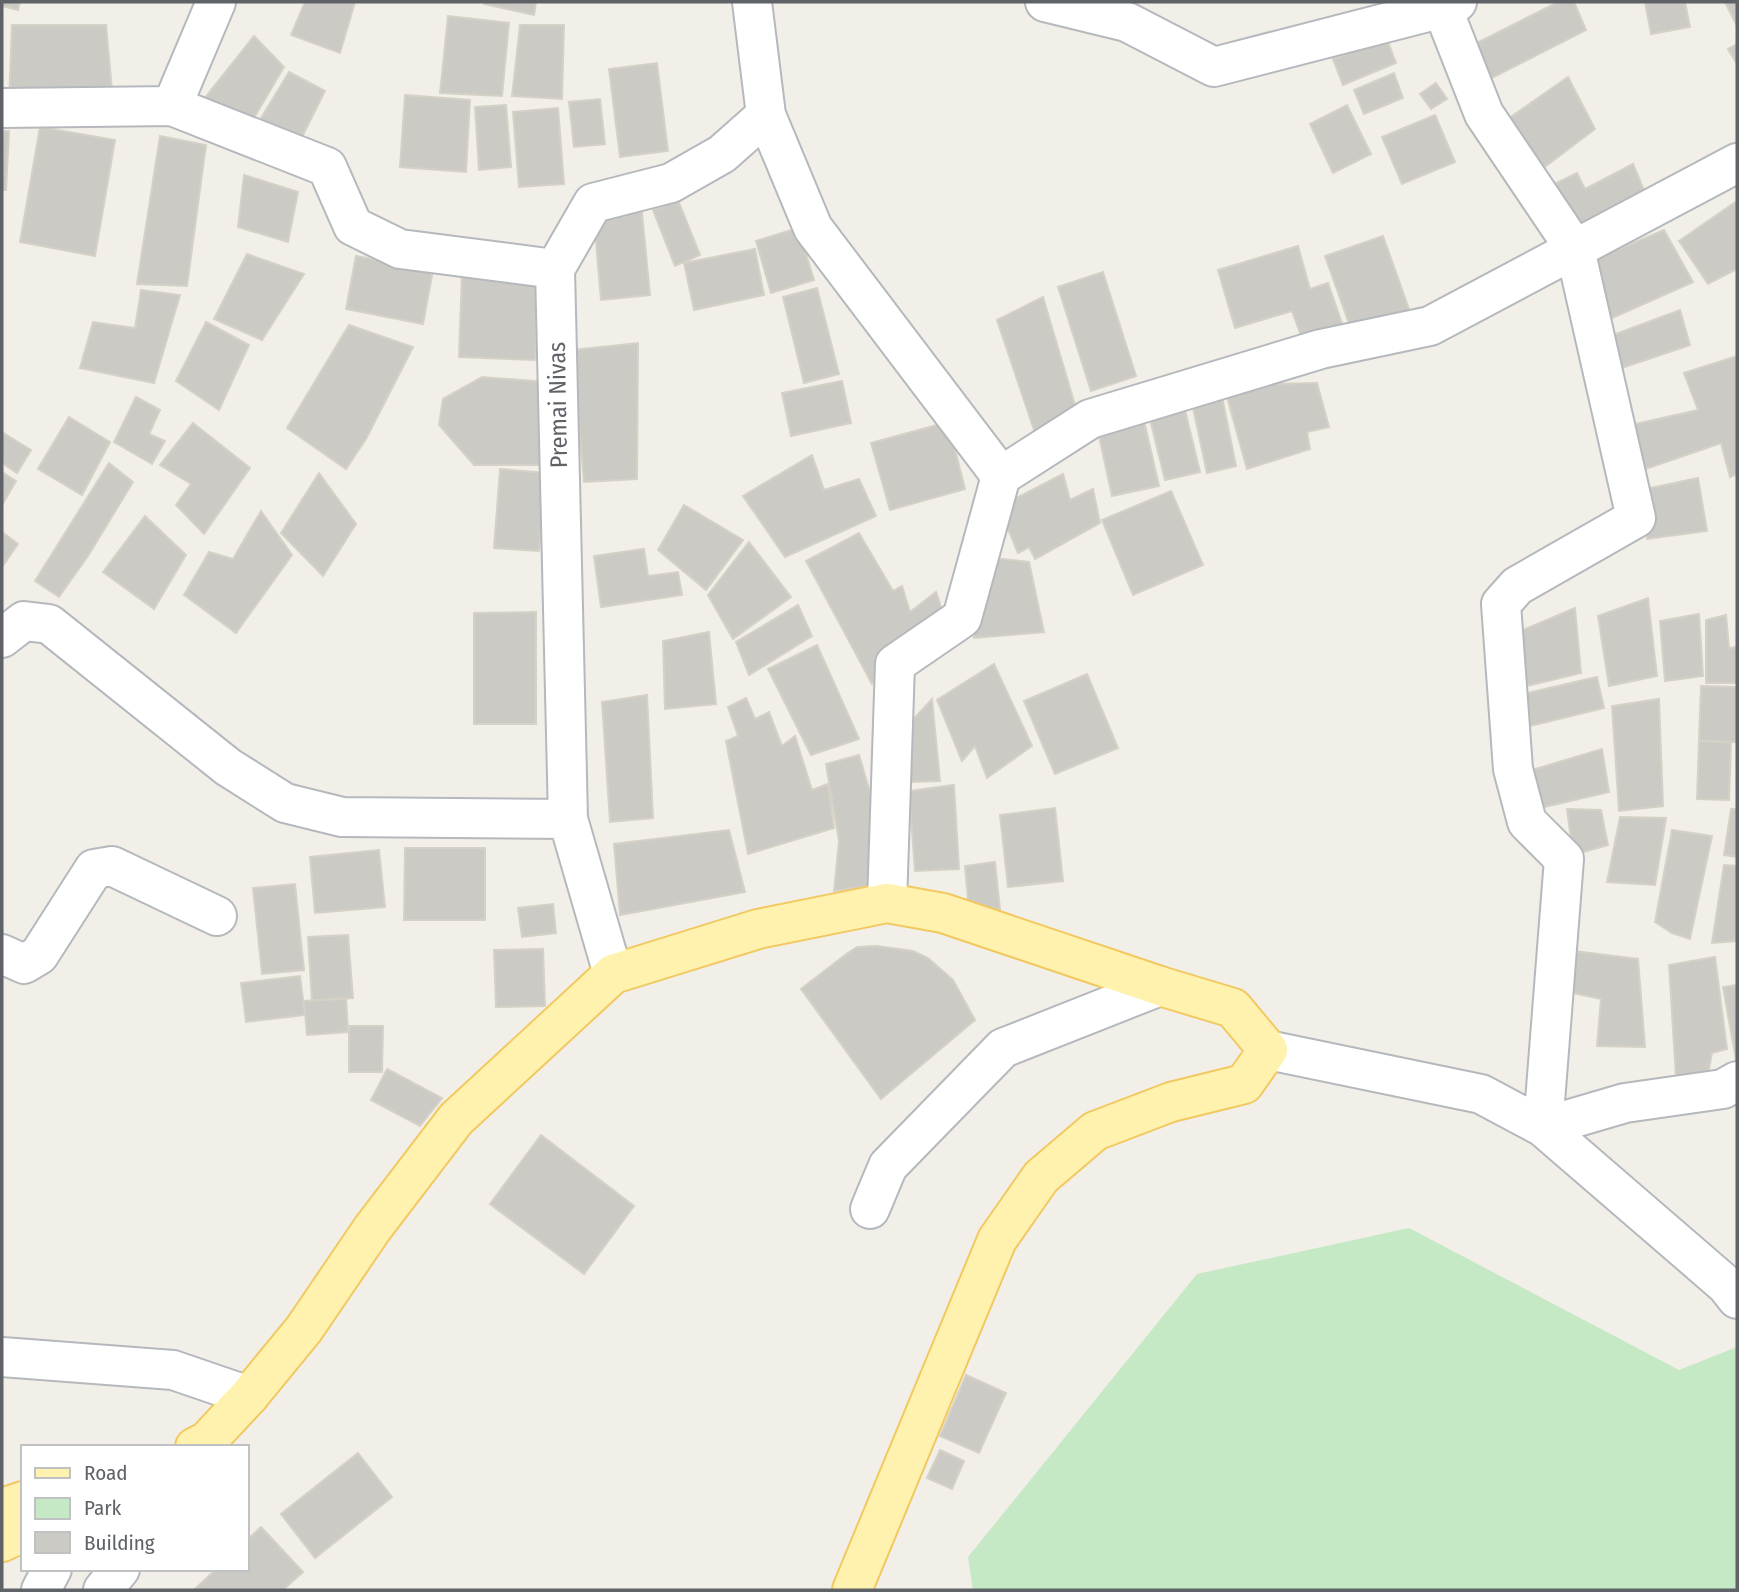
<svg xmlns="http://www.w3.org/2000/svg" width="1739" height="1592" font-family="'Fira Sans Condensed',sans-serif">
	<rect width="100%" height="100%" fill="#f1efe8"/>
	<path fill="#c5e8c5" d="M 1409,1228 L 1679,1370 L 1737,1347 L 1737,1590 L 973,1590 L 968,1557 L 1197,1274 Z"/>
	<path fill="#cccac5" stroke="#d6d1c6" stroke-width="2" d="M 2,2 L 20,2 L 18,10 L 2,6 Z
		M 305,2 L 355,2 L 340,53 L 291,35 Z
		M 484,2 L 536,2 L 534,15 L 484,4 Z
		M 1558,2 L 1574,2 L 1586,30 L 1484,82 L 1467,48 Z
		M 1645,2 L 1685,2 L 1690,27 L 1651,34 Z
		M 1725,2 L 1737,2 L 1737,26 Z
		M 448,16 L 509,23 L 502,96 L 440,93 Z
		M 12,25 L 106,25 L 113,101 L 9,103 Z
		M 520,25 L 564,25 L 562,99 L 512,96 Z
		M 254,36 L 284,67 L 248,128 L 196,109 Z
		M 1386,37 L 1396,63 L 1343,85 L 1333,59 Z
		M 1737,44 L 1737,64 L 1728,49 Z
		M 657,63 L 668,151 L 620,157 L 609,69 Z
		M 289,72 L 325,91 L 295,151 L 252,133 Z
		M 1394,73 L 1403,98 L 1364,114 L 1354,90 Z
		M 1568,77 L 1595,129 L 1538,172 L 1505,121 Z
		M 1436,83 L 1447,99 L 1431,109 L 1420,94 Z
		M 405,95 L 470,100 L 466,172 L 400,167 Z
		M 600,99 L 605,144 L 574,147 L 569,102 Z
		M 506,105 L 511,167 L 479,170 L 475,107 Z
		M 1347,105 L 1371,154 L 1333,173 L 1310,124 Z
		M 558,108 L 564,184 L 519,187 L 513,112 Z
		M 1435,115 L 1455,162 L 1402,184 L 1382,137 Z
		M 40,127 L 115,140 L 95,256 L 20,242 Z
		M 2,131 L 9,131 L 6,190 L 2,190 Z
		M 160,136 L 206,145 L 187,286 L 137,284 Z
		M 1633,164 L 1644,190 L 1576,232 L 1550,186 L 1577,173 L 1585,189 Z
		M 244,175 L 298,192 L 288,242 L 238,227 Z
		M 678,200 L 700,255 L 675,266 L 653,210 Z
		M 1737,201 L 1737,269 L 1708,284 L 1679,241 Z
		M 641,203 L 650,295 L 601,300 L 593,207 Z
		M 798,228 L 814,280 L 771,293 L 756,241 Z
		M 1664,230 L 1693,282 L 1601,323 L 1586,263 Z
		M 1383,236 L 1410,312 L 1352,332 L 1325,256 Z
		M 1298,246 L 1310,289 L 1328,283 L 1344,329 L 1304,344 L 1292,311 L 1235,328 L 1218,270 Z
		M 755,249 L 764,295 L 694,310 L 684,263 Z
		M 247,254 L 304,274 L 262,340 L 214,319 Z
		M 356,256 L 433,270 L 423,324 L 346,309 Z
		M 1103,272 L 1136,376 L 1091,391 L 1058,287 Z
		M 462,273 L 538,276 L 535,360 L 459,357 Z
		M 817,288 L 839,374 L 804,383 L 783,297 Z
		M 141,290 L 180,295 L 154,383 L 80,368 L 93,322 L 135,328 Z
		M 1043,297 L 1077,412 L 1034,430 L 997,320 Z
		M 1680,310 L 1690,345 L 1610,372 L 1605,338 Z
		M 206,322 L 249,345 L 219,410 L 176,381 Z
		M 349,325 L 413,347 L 366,439 L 346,469 L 287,428 Z
		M 638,343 L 637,479 L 584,482 L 573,350 Z
		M 1737,356 L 1737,474 L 1730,477 L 1721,443 L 1637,472 L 1622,427 L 1698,410 L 1684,373 Z
		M 482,377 L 547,382 L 541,465 L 474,465 L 439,425 L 443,399 Z
		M 842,381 L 851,423 L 791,436 L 782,393 Z
		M 1317,383 L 1329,427 L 1307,432 L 1310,449 L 1247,469 L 1227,397 L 1271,384 Z
		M 136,397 L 160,410 L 149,434 L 165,441 L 152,464 L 114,442 Z
		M 1222,397 L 1236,466 L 1207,473 L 1192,403 Z
		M 1184,406 L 1200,472 L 1165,480 L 1149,415 Z
		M 1142,412 L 1159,486 L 1112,496 L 1096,422 Z
		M 69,417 L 110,442 L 82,495 L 38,469 Z
		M 948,422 L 965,489 L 890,510 L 871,443 Z
		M 193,423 L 250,468 L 204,534 L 176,505 L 191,484 L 160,465 Z
		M 2,432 L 31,450 L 17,473 L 2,463 Z
		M 812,455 L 824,490 L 859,479 L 876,516 L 785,557 L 743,496 Z
		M 109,463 L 133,482 L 88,556 L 59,597 L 35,581 Z
		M 500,469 L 546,473 L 539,551 L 494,548 Z
		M 2,472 L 16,481 L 2,505 Z
		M 319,473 L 356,524 L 323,576 L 281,533 Z
		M 1063,474 L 1070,500 L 1093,489 L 1100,523 L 1035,559 L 1029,547 L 1018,553 L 999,507 Z
		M 1698,478 L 1707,531 L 1647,539 L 1641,490 Z
		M 1171,491 L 1203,565 L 1133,595 L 1102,520 Z
		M 684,505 L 743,540 L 706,590 L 658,550 Z
		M 261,511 L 292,555 L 236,633 L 184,595 L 209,552 L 233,559 Z
		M 145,516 L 186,555 L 154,609 L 103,572 Z
		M 2,532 L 18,544 L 2,567 Z
		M 859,533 L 893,591 L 902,586 L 910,612 L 936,592 L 945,619 L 872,684 L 806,561 Z
		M 749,542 L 791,597 L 733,639 L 708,595 Z
		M 644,549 L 648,576 L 678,572 L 682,595 L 601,607 L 594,556 Z
		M 984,557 L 1029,562 L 1044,632 L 974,638 Z
		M 1648,598 L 1657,676 L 1609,686 L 1598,616 Z
		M 798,605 L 812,636 L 749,675 L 736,642 Z
		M 1575,608 L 1581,673 L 1515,689 L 1509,636 Z
		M 536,612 L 536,724 L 474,724 L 474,613 Z
		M 1699,614 L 1703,676 L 1665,681 L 1660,621 Z
		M 1726,615 L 1729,648 L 1737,647 L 1737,683 L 1706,683 L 1706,620 Z
		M 709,632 L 716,704 L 665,709 L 663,641 Z
		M 817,645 L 859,739 L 811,755 L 768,669 Z
		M 994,664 L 1032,746 L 987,778 L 975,746 L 962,761 L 937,700 Z
		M 1087,674 L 1118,748 L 1055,774 L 1024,701 Z
		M 1597,677 L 1604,708 L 1530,726 L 1523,694 Z
		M 1701,686 L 1737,687 L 1737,742 L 1699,741 Z
		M 647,695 L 653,818 L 610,822 L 602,702 Z
		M 746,698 L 755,719 L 769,712 L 782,746 L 795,736 L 812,790 L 828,784 L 834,828 L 748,854 L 726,741 L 738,736 L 728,707 Z
		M 932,699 L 940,781 L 911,782 L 905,728 Z
		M 1659,699 L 1663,806 L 1619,811 L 1612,706 Z
		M 1699,741 L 1731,742 L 1729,800 L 1697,799 Z
		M 1602,749 L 1609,792 L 1536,809 L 1529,771 Z
		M 859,755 L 878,819 L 886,883 L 834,891 L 839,841 L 826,764 Z
		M 954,785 L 959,869 L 915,871 L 909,791 Z
		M 1055,808 L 1063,881 L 1008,887 L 1000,815 Z
		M 1567,809 L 1601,810 L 1608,845 L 1573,855 Z
		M 1731,809 L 1737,809 L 1737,857 L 1724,855 Z
		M 1620,817 L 1666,818 L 1655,885 L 1607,882 Z
		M 729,830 L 745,892 L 620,915 L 614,844 Z
		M 1672,830 L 1712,836 L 1690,939 L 1672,933 L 1655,922 Z
		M 405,848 L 485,848 L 485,920 L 404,920 Z
		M 379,850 L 385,907 L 315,913 L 310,857 Z
		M 995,862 L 1000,909 L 969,911 L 965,866 Z
		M 1724,865 L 1737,866 L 1737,941 L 1712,943 Z
		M 295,884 L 304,970 L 262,974 L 253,888 Z
		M 553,904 L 556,933 L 522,937 L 518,908 Z
		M 348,935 L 353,998 L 312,1001 L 308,937 Z
		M 876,946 L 913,951 L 928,958 L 953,980 L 975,1020 L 881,1099 L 801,989 L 845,955 L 857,947 Z
		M 543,949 L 545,1006 L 496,1007 L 494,950 Z
		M 1558,949 L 1638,959 L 1645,1047 L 1597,1046 L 1601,999 L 1555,989 Z
		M 1715,957 L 1727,1049 L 1712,1053 L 1708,1074 L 1676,1078 L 1669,965 Z
		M 300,976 L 305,1015 L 246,1022 L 241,983 Z
		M 1737,985 L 1737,1060 L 1736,1060 L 1723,987 Z
		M 346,998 L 348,1032 L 307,1035 L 304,1001 Z
		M 349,1026 L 383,1026 L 382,1072 L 349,1072 Z
		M 387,1069 L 442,1098 L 420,1126 L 371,1100 Z
		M 541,1135 L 634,1206 L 584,1274 L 490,1204 Z
		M 966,1375 L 1006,1393 L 979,1453 L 940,1436 Z
		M 940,1450 L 964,1461 L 952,1489 L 927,1478 Z
		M 358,1453 L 392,1497 L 315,1558 L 281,1514 Z
		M 261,1527 L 303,1572 L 283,1590 L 194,1590 L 216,1569 L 247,1569 L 247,1540 Z"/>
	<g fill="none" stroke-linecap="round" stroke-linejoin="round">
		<g stroke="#b5b8bc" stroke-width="42">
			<path id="minor" d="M 752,2 L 766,115 L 813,228 L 1001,476
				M 1045,2 L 1127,22 L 1214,67 L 1443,8 L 1457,2
				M 1440,2 L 1484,114 L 1575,249 L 1636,518 L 1517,586 L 1501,604 L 1513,769 L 1527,822 L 1564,859 L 1543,1127 L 1625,1103 L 1723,1089 L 1737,1081
				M 172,106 L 327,167 L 353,226 L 400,249 L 555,269 L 568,819 L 613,974
				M 2,108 L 172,106 L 216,2
				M 555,269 L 593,203 L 671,183 L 722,154 L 766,115
				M 2,638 L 24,621 L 49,624 L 228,767 L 285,803 L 342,817 L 568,819
				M 887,903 L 895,664 L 962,618 L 1001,476 L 1090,419 L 1321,349 L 1430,326 L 1737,163
				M 2,954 L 24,964 L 39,955 L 94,869 L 112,866 L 217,916
				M 1268,1050 L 1481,1094 L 1543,1127 L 1726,1285 L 1737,1299
				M 870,1209 L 888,1166 L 1003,1048 L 1160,986
				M 2,1357 L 173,1370 L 249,1396
				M 41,1590 L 52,1569
				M 103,1590 L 120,1569"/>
		</g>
		<g stroke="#f2c960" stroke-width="42">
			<path id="major" d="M 195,1447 L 207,1441 L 249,1396 L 304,1329 L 372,1229 L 456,1119 L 613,974 L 758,929 L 887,903 L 943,913 L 1160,986 L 1233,1008 L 1268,1050 L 1244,1084 L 1171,1102 L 1095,1131 L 1041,1177 L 997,1240 L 852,1590
				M 2,1508 L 23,1501
				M 2,1542 L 23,1532"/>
		</g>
		<use href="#minor" stroke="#fff" stroke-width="38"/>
		<use href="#major" stroke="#fff2af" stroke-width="38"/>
	</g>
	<g text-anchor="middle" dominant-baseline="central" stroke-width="5" stroke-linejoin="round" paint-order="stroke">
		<g font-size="24" fill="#5f6368" stroke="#fff">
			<text transform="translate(558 405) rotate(-91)">Premai Nivas</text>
		</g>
	</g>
	<rect width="1739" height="1592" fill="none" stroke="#5f6368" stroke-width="7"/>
	<rect x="21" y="1445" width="228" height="126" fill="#ffffff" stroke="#bfc1c3" stroke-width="2"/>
	<rect x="35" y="1468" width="35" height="10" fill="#fff2af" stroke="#bfc1c3" stroke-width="2"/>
	<text x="84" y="1480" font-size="21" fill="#5f6368">Road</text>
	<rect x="35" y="1498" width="35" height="21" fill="#c5e8c5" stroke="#bfc1c3" stroke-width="2"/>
	<text x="84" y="1515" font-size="21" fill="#5f6368">Park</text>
	<rect x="35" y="1532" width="35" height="21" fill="#cccac5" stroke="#bfc1c3" stroke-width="2"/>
	<text x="84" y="1550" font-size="21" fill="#5f6368">Building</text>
</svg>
